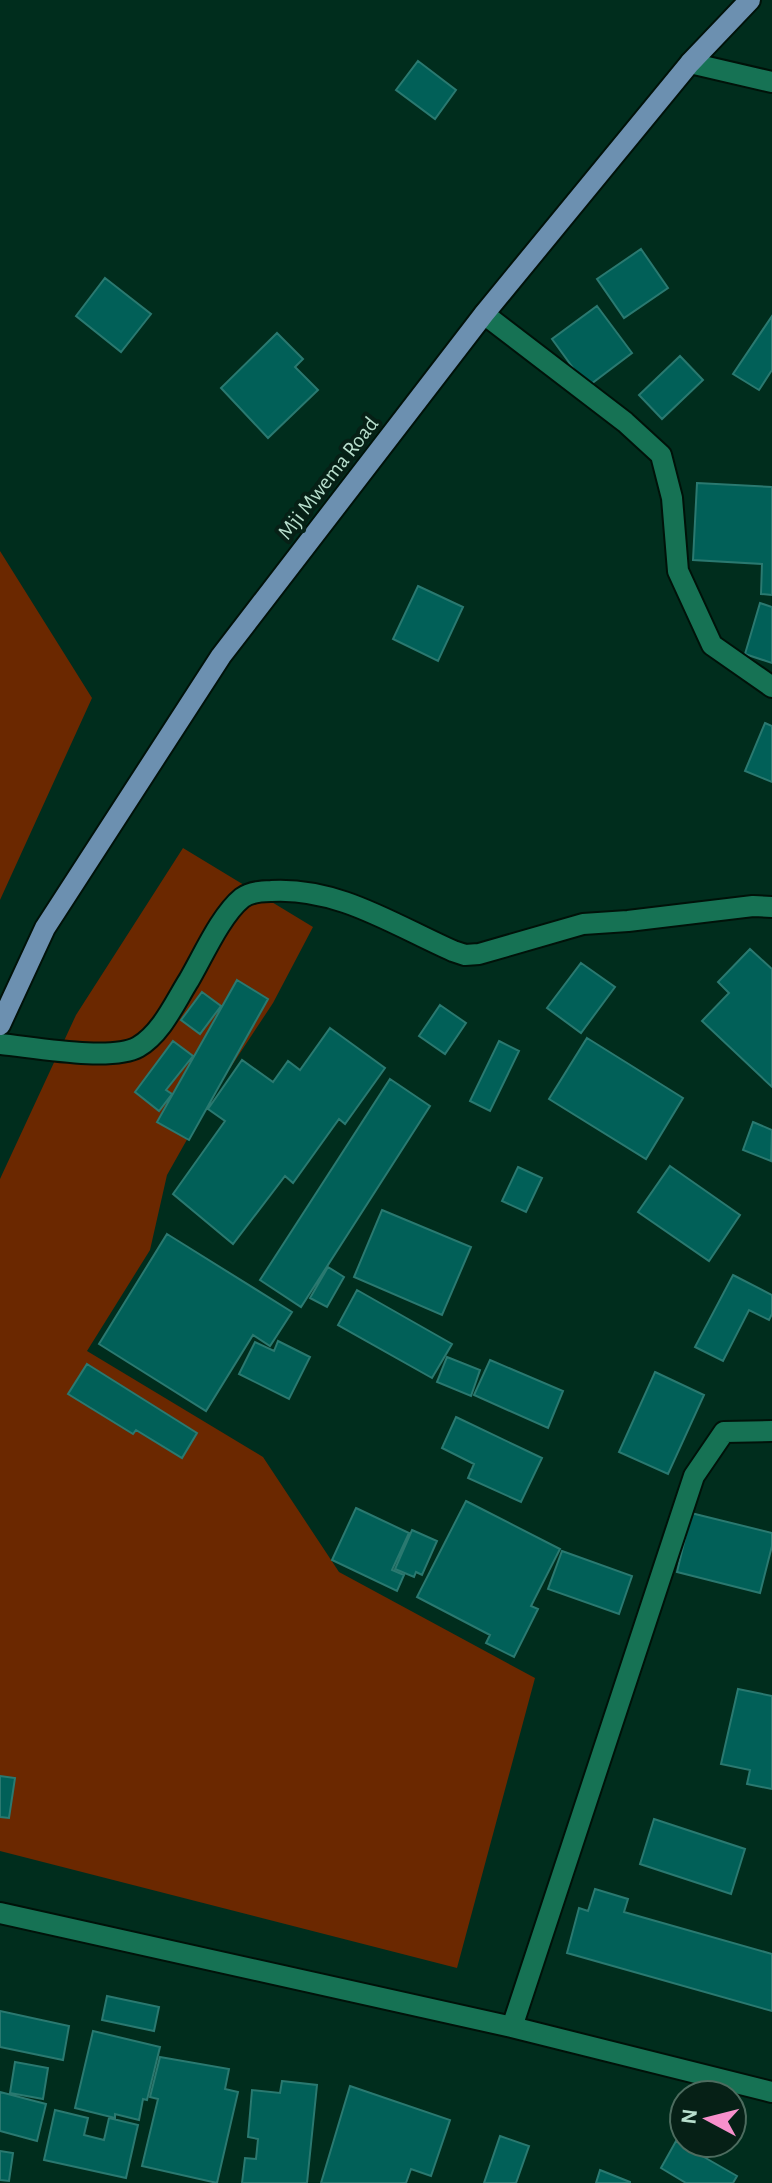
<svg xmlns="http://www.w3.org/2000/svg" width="772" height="2183" font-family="'Alegreya Sans',sans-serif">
	<rect width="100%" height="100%" fill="#002d1d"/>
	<path fill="#6b2800" d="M 0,551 L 92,698 L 0,900 Z
		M 183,848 L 313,927 L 273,1003 L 211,1097 L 167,1175 L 150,1250 L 87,1351 L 263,1457 L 339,1572 L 535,1678 L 457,1968 L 0,1851 L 0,1179 L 76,1015 Z"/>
	<path fill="#016058" stroke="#2a7970" stroke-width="2" d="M 418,61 L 456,90 L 435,119 L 396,90 Z
		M 641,249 L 668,288 L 624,318 L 597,279 Z
		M 105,278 L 151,314 L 121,352 L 76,316 Z
		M 597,306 L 632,353 L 587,387 L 552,339 Z
		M 772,316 L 772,370 L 759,390 L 733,374 Z
		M 277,333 L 303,359 L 295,367 L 318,390 L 268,438 L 221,388 Z
		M 680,356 L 703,380 L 662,419 L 639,395 Z
		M 697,483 L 772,487 L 772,595 L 761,594 L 762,564 L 693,560 Z
		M 418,586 L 463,607 L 438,661 L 393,639 Z
		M 760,603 L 772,607 L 772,663 L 745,654 Z
		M 765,723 L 772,726 L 772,782 L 745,771 Z
		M 750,949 L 772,969 L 772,1087 L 702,1021 L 729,993 L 718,982 Z
		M 581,963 L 615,987 L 581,1033 L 547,1008 Z
		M 237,980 L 268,999 L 189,1140 L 157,1122 Z
		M 202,992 L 221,1006 L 200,1034 L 181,1020 Z
		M 440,1005 L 466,1023 L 445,1054 L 419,1036 Z
		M 330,1028 L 385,1068 L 345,1124 L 339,1119 L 293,1183 L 285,1176 L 233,1244 L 173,1194 L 225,1121 L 208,1109 L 242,1060 L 273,1082 L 288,1061 L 300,1070 Z
		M 587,1038 L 683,1098 L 646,1159 L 549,1099 Z
		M 173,1041 L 193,1056 L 166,1090 L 172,1094 L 159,1111 L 135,1092 Z
		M 499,1041 L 519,1051 L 490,1111 L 470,1101 Z
		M 390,1079 L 430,1106 L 301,1307 L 260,1280 Z
		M 753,1122 L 772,1130 L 771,1161 L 743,1150 Z
		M 670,1166 L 740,1215 L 709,1261 L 638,1212 Z
		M 518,1167 L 542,1178 L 526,1212 L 502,1201 Z
		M 382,1210 L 471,1247 L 442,1315 L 354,1277 Z
		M 167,1234 L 292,1312 L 270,1346 L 253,1335 L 206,1411 L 99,1344 Z
		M 328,1267 L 344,1277 L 327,1307 L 310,1298 Z
		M 733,1275 L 772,1295 L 772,1314 L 769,1320 L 749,1310 L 723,1361 L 695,1347 Z
		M 357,1290 L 452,1344 L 432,1378 L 338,1325 Z
		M 278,1341 L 310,1357 L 289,1399 L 239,1374 L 255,1342 L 274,1351 Z
		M 447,1357 L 480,1370 L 471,1396 L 437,1382 Z
		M 490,1360 L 563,1391 L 548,1428 L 474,1395 Z
		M 87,1364 L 197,1433 L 182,1458 L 136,1430 L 133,1434 L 68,1394 Z
		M 655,1372 L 704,1395 L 668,1474 L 619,1452 Z
		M 456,1417 L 542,1458 L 521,1502 L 468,1478 L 474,1464 L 442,1448 Z
		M 466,1501 L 560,1549 L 531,1606 L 538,1609 L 514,1657 L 486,1643 L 490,1635 L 417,1597 Z
		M 356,1508 L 409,1533 L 392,1570 L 404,1575 L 397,1591 L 332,1560 Z
		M 691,1513 L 772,1533 L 772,1546 L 760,1593 L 677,1572 Z
		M 412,1530 L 437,1541 L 422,1575 L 416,1572 L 414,1577 L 395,1569 Z
		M 562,1551 L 632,1576 L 619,1614 L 548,1589 Z
		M 738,1689 L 772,1696 L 772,1789 L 747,1784 L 750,1770 L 721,1764 Z
		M 0,1776 L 15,1778 L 9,1818 L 0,1817 Z
		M 654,1819 L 745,1849 L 731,1894 L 640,1864 Z
		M 595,1889 L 628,1899 L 624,1912 L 772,1954 L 772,2011 L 567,1953 L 579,1908 L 588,1911 Z
		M 107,1996 L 159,2007 L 154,2031 L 102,2020 Z
		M 0,2011 L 69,2026 L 63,2060 L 0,2047 Z
		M 93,2031 L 160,2047 L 147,2100 L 143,2099 L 139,2120 L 115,2114 L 115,2118 L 75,2108 Z
		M 160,2057 L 229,2069 L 225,2089 L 238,2092 L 217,2183 L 142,2166 L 158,2099 L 150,2097 Z
		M 15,2062 L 48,2068 L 43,2099 L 10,2093 Z
		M 282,2081 L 317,2085 L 307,2183 L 242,2183 L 245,2158 L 256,2159 L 258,2139 L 248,2137 L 252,2090 L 280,2093 Z
		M 350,2086 L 450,2120 L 431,2176 L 411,2169 L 406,2183 L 321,2183 Z
		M 0,2092 L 46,2104 L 37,2141 L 0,2131 Z
		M 55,2110 L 88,2118 L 84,2135 L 104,2140 L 109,2118 L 138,2125 L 126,2178 L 44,2160 Z
		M 500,2136 L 529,2146 L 516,2183 L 484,2183 Z
		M 676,2141 L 737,2176 L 733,2183 L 686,2183 L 661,2168 Z
		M 0,2151 L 13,2153 L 9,2181 L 0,2180 Z
		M 600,2170 L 630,2182 L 630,2183 L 596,2183 Z"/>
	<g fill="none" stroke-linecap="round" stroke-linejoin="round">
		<g stroke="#001209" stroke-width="24">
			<path id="minor" d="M 690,63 L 772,82
				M 484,314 L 625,422 L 661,455 L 672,498 L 678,571 L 712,645 L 772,687
				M 0,1044 C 32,1047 111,1062 138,1047 C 162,1033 175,1002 189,980 C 203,956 221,915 242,898 C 250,892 261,891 271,891 C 338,887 394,925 453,951 L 465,955 L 479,954 L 583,924 L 628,921 L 753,906 L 772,907
				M 0,1913 L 512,2027 L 772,2092
				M 512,2027 L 694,1476 L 724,1432 L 772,1431"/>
		</g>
		<g stroke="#001209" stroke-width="24">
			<path id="major" d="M 0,1025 L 45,928 L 221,656 L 484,314 L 690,63 L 750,0"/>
		</g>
		<use href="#minor" stroke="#167254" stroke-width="20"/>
		<use href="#major" stroke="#6c90b0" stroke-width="20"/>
	</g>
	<g text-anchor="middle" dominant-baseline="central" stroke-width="8" stroke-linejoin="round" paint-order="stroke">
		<g font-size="22" fill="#b7decc" stroke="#062016">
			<text transform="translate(328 478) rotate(-52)">Mji Mwema Road</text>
		</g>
	</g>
	<g transform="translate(708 2119) rotate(277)"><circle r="38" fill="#062016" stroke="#4d6c5f" stroke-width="2"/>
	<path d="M0-6L14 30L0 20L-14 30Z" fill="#f890cc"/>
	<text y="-12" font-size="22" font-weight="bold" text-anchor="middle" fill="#b7decc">N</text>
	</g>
</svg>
